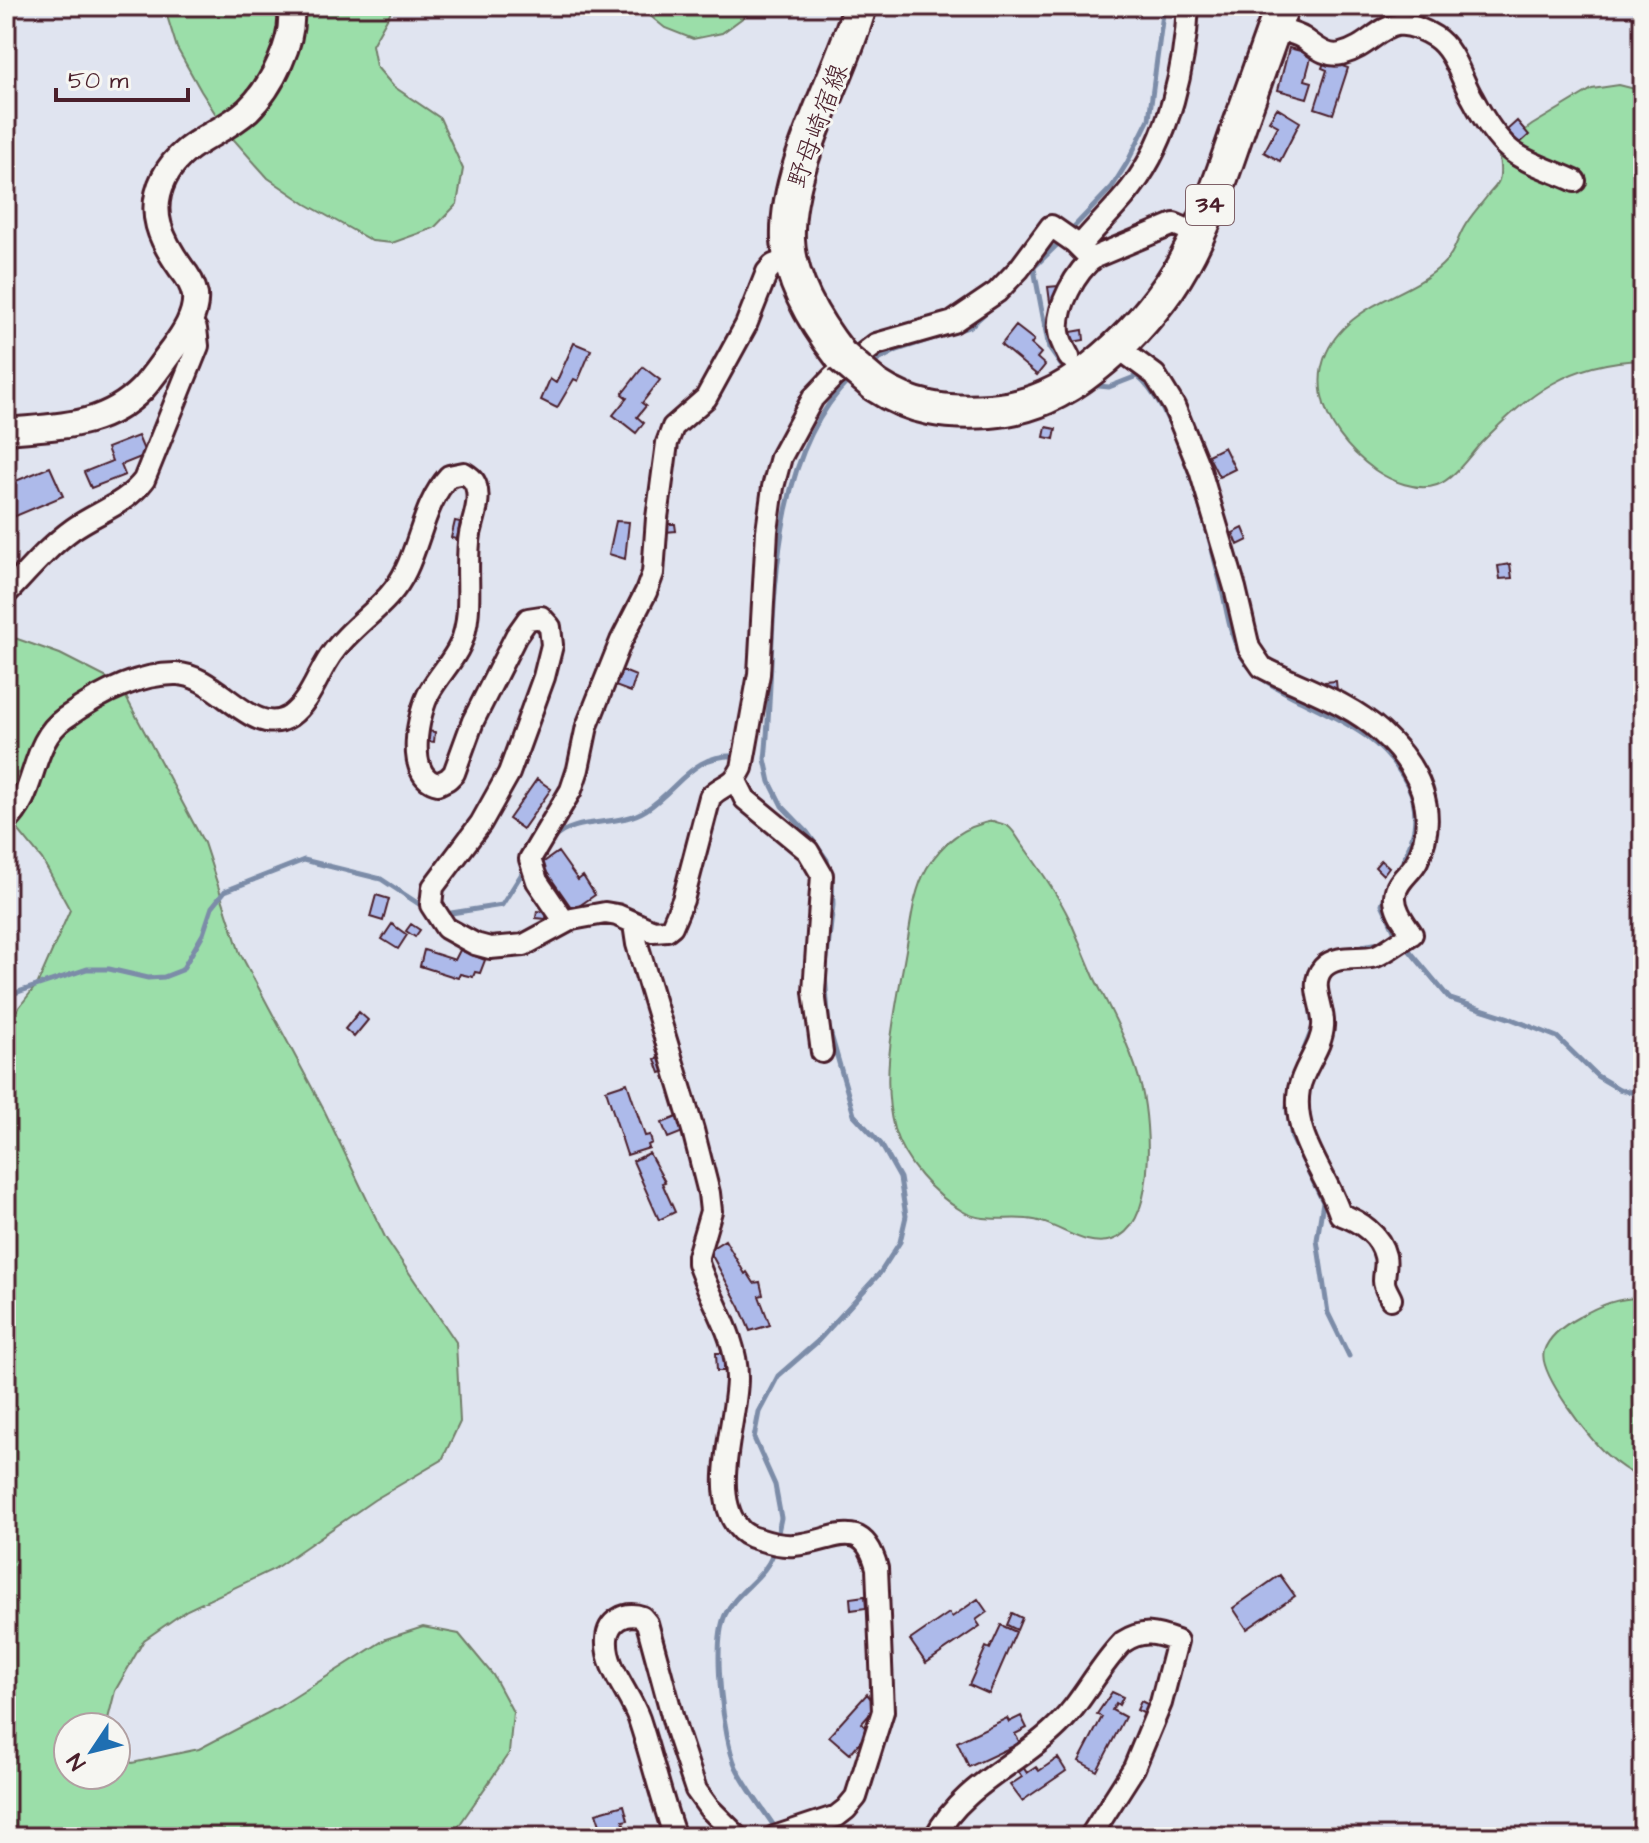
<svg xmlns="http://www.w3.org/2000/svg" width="1649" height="1843" font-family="'Architects Daughter','Klee One',sans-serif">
	<rect width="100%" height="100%" fill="#e0e4f0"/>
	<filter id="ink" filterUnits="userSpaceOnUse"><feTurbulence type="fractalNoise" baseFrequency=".0125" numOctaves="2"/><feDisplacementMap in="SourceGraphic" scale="16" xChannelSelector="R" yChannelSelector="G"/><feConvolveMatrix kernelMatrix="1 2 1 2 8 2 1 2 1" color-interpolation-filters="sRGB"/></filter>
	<g filter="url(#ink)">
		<path fill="#9bdea9" stroke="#727e6a" stroke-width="2" d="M 164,6 L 394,6 L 372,45 L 376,66 L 393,86 L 440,118 L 463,169 L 457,204 L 434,228 L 392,243 L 372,241 L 306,204 L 268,178 L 227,132 L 201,91 L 177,48 Z
			M 638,6 L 756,6 L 752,11 L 722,33 L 693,39 L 665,28 Z
			M 1619,85 L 1643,91 L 1643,360 C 1569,362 1530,393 1481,443 C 1469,456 1454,479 1437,485 C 1417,492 1391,481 1375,470 C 1318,429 1295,361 1359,315 C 1385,296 1418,288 1442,265 C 1454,254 1456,242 1463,229 C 1469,217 1480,206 1488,195 C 1491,191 1498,185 1499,180 C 1502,172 1499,158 1498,150 L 1532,125 L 1592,89 Z
			M 6,635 L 60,654 L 119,684 L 204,843 L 240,953 L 325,1112 L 385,1237 L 456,1342 L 460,1422 L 442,1460 L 374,1500 L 274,1569 L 187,1610 L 144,1640 L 115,1691 L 106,1727 L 68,1727 L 68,1775 L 116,1775 L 116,1752 L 132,1763 L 199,1749 L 279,1707 L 386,1639 L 423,1627 L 459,1634 L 493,1675 L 513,1712 L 509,1753 L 458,1827 L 428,1837 L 6,1837 L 6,1024 L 38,983 L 70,910 L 42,859 L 6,815 Z
			M 993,821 C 998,823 1005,824 1009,827 C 1015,832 1019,841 1024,847 C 1040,869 1057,893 1069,918 C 1078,938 1086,959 1095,979 C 1113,1015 1133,1051 1142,1090 C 1150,1125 1157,1226 1112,1240 C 1082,1249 1057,1221 1027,1219 C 1005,1217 982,1223 962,1211 C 933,1194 904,1162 894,1129 C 879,1074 897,1004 906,950 C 911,923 913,892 927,868 C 942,843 964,826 993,821 Z
			M 1643,1298 L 1643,1479 C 1630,1473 1618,1465 1607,1455 C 1591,1441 1537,1372 1544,1351 C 1549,1336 1566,1324 1579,1317 C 1600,1305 1619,1297 1643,1298 Z"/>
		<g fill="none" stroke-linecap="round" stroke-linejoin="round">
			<path stroke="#7b8ca8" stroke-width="5" d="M 1068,233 L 1112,187 L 1127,163 L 1149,119 L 1164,6
				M 1034,269 L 1049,348 L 1066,372
				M 1023,278 L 1061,241
				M 869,365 L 897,350 L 971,326 L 995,304
				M 1088,385 L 1109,387 L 1137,376 C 1177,408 1206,525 1219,577 C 1227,605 1228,639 1246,663 C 1259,680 1277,688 1296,698 C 1342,721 1384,737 1408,786 C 1422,814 1413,846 1397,872
				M 552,840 C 575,815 618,828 646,810 C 680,788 692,752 740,756
				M 445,914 L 502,905 L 526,867
				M 1388,938 L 1395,932 L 1382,904 L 1389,884
				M 1404,944 L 1450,999 L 1509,1018 L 1557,1037 L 1597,1076 L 1619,1089 L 1643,1095
				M 1327,954 L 1332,951 L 1380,943
				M 6,996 L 87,969 L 109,969 L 148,978 L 164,977 L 182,970 L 203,934 L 212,907 L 225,891 L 304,860 L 381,879 L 425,908
				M 1293,1077 L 1313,1027 L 1307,984
				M 1289,1095 L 1287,1108 L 1292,1138 L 1323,1202 L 1317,1240 L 1328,1313 L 1349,1356
				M 777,1537 L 781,1518 L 775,1485 L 754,1438 L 759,1412 L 778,1376 L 817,1342 L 880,1273 L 900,1242 L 906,1216 L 900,1178 L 881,1144 L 854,1115 L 829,1028 L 825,975 L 833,905 L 832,880 L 827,860 L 807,832 L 782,806 L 770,782 L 765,759 C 778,640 759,468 851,378
				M 775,1547 C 769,1577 737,1589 725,1615 C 712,1645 723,1738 736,1767 C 746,1788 763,1809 776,1829"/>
		</g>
		<path fill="#adbaea" stroke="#4a1f2b" stroke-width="2" d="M 1289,48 L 1312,54 L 1305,80 L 1312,82 L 1307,98 L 1278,90 Z
			M 1325,60 L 1348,68 L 1333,114 L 1315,108 L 1327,70 L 1322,68 Z
			M 1277,108 L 1300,122 L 1280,161 L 1264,152 L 1278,126 L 1269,121 Z
			M 1517,121 L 1529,135 L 1519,144 L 1507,130 Z
			M 1058,286 L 1059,301 L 1050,302 L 1048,287 Z
			M 1016,326 L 1034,340 L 1031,344 L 1041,353 L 1037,358 L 1045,365 L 1037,375 L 1001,345 Z
			M 1083,330 L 1084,340 L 1072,342 L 1071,332 Z
			M 574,343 L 591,350 L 578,381 L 574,379 L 557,408 L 541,400 L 550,379 L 556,383 Z
			M 643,367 L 660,380 L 642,403 L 646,406 L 637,417 L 644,423 L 636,433 L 613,415 L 627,398 L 622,394 Z
			M 1046,427 L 1056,429 L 1054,439 L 1044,437 Z
			M 138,436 L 146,455 L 121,465 L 125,475 L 91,488 L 84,472 L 112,461 L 107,448 Z
			M 1224,447 L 1235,469 L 1219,477 L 1208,455 Z
			M 50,467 L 63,496 L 6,520 L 6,485 Z
			M 455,521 L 460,522 L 457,539 L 451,538 Z
			M 616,521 L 629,522 L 625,559 L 609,554 Z
			M 665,524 L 675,524 L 676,531 L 665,532 Z
			M 1243,528 L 1248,540 L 1238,545 L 1233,533 Z
			M 1510,564 L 1512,578 L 1500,579 L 1498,566 Z
			M 621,670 L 636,676 L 631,692 L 615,686 Z
			M 1336,681 L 1337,691 L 1326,692 L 1325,682 Z
			M 427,731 L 435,732 L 434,742 L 426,741 Z
			M 537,779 L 551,789 L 523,829 L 509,819 Z
			M 558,852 L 578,880 L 583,876 L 595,895 L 573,910 L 541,864 Z
			M 1381,860 L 1389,867 L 1383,875 L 1375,867 Z
			M 376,895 L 389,899 L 383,921 L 370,917 Z
			M 537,911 L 547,912 L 546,919 L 536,918 Z
			M 392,924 L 407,935 L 398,949 L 382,939 Z
			M 411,924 L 420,930 L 415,937 L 406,931 Z
			M 424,950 L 455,960 L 460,950 L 485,960 L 480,973 L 475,972 L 473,977 L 460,974 L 458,978 L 420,966 Z
			M 359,1012 L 368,1020 L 354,1037 L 345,1029 Z
			M 662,1057 L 666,1071 L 660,1073 L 655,1059 Z
			M 627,1083 L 645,1136 L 650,1135 L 652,1143 L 648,1145 L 649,1148 L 627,1155 L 606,1090 Z
			M 677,1117 L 683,1132 L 668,1138 L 662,1123 Z
			M 649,1153 L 665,1182 L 662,1183 L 675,1212 L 659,1220 L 633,1161 Z
			M 725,1240 L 745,1274 L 747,1272 L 754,1283 L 760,1282 L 763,1295 L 759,1296 L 770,1325 L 750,1331 L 740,1307 L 709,1250 Z
			M 716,1353 L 724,1353 L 724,1371 L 717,1371 Z
			M 1280,1575 L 1295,1596 L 1247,1629 L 1233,1608 Z
			M 865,1596 L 866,1608 L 851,1610 L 850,1598 Z
			M 978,1599 L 987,1612 L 976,1620 L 980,1626 L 926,1663 L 910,1640 L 949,1613 L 952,1617 Z
			M 1012,1613 L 1022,1618 L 1017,1630 L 1007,1625 Z
			M 1001,1625 L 1016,1632 L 989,1694 L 969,1685 L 986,1647 L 990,1649 Z
			M 1112,1692 L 1123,1697 L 1119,1705 L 1116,1703 L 1112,1710 L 1125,1717 L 1097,1771 L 1079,1761 L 1102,1717 L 1097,1714 Z
			M 867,1694 L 877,1706 L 862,1723 L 868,1732 L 850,1754 L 829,1736 Z
			M 1141,1701 L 1151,1706 L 1147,1715 L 1137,1710 Z
			M 1021,1716 L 1027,1728 L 1015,1734 L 1020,1743 L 969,1767 L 957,1742 L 1007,1718 L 1009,1722 Z
			M 1058,1758 L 1066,1771 L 1022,1801 L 1010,1785 L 1022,1777 L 1018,1771 L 1023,1767 L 1027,1773 L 1036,1767 L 1039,1771 Z
			M 624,1805 L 628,1820 L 623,1821 L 628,1837 L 600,1837 L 599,1832 L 602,1831 L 596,1813 Z"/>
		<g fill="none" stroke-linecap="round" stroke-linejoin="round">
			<g stroke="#4a1f2b" stroke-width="26">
				<path id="minor" d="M 1274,28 C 1283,31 1295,33 1303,38 C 1314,45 1326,58 1341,54 C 1381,44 1384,5 1435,37 C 1455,50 1461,80 1473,99 C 1482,116 1494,136 1509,149 C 1523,162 1556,172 1575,181
					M 1079,247 C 1095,227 1117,207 1132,187 C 1170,137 1185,67 1188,6
					M 1117,347 L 1155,375 L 1174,406 L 1200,470 L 1235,588 L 1249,648 L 1262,667 C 1301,688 1347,701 1380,731 C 1418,765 1441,811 1417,861 C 1411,873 1396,881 1395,896 C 1394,910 1405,923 1412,934 C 1401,940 1388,951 1376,956 C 1361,961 1337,953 1323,968 C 1308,985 1325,1007 1323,1026 C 1322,1048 1303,1067 1299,1089 C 1291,1136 1326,1172 1340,1214 C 1359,1221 1380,1234 1385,1256 C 1387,1265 1384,1272 1384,1281 C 1384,1287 1389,1294 1391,1299
					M 1069,357 C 1065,349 1060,341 1059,332 C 1056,307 1076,271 1095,257 L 1174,224 L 1198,234
					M 6,594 C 27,572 48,547 73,529 C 97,512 126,504 144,480 L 198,346 L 196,329 L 189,320
					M 736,781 L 745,799 L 808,851 L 822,875 L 814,992 L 822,1052
					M 6,822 C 38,794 29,743 65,718 C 96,696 138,673 177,674 C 217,674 253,741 290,716 C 312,700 318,671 334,651 C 356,621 390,605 406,570 C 421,539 425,502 449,476 L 464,473 C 469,476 474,479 476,486 C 481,501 473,520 470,534 C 464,569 475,613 460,645 C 453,661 439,675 430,691 C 418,712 404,777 438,784 L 448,779 L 454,773 L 473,721 L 516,636 L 528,619 L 541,617 L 550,627 L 552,645 L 544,677 L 509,773 L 481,823 L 433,887 L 431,905 L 446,928 L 475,944 L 490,948 L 524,945 L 572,919 L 605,913 L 617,915 L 653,931 L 667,930 L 672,926 L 683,900 L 710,797 C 723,783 732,788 742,768 L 759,674 L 767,531 L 773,487 L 781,457 L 813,398 L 833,377 L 876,344 L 953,322 L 997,292 L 1019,269 L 1051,226 L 1074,242 L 1092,260
					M 565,922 L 537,881 L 530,859 L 571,790 L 578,769 L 587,726 L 621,641 L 646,592 L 653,573 L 657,518 L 667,443 L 673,427 L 706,398 L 746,325 L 767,272 L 773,265 L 791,258
					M 634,924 L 637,944 L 693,1130 L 709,1193 L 711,1211 L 698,1256 L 698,1263 C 711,1302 737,1336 737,1378 C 737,1421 709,1492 738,1527 C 743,1534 750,1537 758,1539 C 770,1543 782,1546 794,1545 C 832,1543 862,1512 877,1568 L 883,1711 L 856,1797 L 846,1809 L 837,1816 L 774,1837
					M 675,1837 C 661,1798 652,1758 639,1719 C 630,1693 605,1668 607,1639 C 608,1621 625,1611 642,1617 L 647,1623 L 676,1730 L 696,1790 L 709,1808 L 738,1837
					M 935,1837 C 961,1787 1015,1766 1054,1729 C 1082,1704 1097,1668 1123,1642 C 1143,1629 1156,1633 1177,1641 L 1161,1703 L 1134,1768 L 1090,1837"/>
			</g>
			<g stroke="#4a1f2b" stroke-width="30">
				<path id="tertiary" d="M 6,431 C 57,426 104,428 142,389 C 153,377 162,363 172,350 C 183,335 197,315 195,295 C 193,285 187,275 181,268 C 161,240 147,212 164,178 C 183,140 220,136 248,110 C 271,88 297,38 290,6"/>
			</g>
			<g stroke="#4a1f2b" stroke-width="38">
				<path id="primary" d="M 841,356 C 816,324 790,282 788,240 C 785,165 840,79 860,6
					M 875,385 C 911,409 947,414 990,411 C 1031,408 1063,392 1094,367 C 1123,344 1148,317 1169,287 C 1199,243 1218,188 1235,138 C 1251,94 1266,50 1282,6"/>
			</g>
			<use href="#minor" stroke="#f6f6f2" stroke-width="20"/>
			<use href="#tertiary" stroke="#f6f6f2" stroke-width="24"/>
			<use href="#primary" stroke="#f6f6f2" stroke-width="32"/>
			<g stroke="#4a1f2b" stroke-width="38" stroke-linecap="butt">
				<path id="primary-bridge" d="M 841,356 L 875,385"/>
			</g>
			<use href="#primary-bridge" stroke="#f6f6f2" stroke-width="32"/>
		</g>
	</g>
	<g text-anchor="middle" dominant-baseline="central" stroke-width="6" stroke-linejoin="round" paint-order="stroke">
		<rect fill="#f6f6f2" stroke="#7e6067" stroke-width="2" x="1186" y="185" width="48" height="40" rx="6"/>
		<g font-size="24" font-weight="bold" fill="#4a1f2b">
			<text x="1210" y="205">34</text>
		</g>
		<g font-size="26" fill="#4a1f2b" stroke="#f6f6f2">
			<text transform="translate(818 126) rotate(-70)">野母崎宿線</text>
		</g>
	</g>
	<rect width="1649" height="1843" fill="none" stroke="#f6f6f2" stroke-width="32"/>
	<rect x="16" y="16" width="1617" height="1811" fill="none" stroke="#4a1f2b" stroke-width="3" filter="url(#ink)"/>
	<g transform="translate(92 1751) rotate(235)"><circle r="38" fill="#f6f6f2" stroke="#b1a0a2" stroke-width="2"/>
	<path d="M0-6L14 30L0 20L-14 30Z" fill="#1f6fb2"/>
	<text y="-12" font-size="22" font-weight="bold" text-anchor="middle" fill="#4a1f2b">N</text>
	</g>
	<path d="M56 88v12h132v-12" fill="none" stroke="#4a1f2b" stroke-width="4"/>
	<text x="68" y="88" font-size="24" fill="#4a1f2b" stroke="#f6f6f2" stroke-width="6" paint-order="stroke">50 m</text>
</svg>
